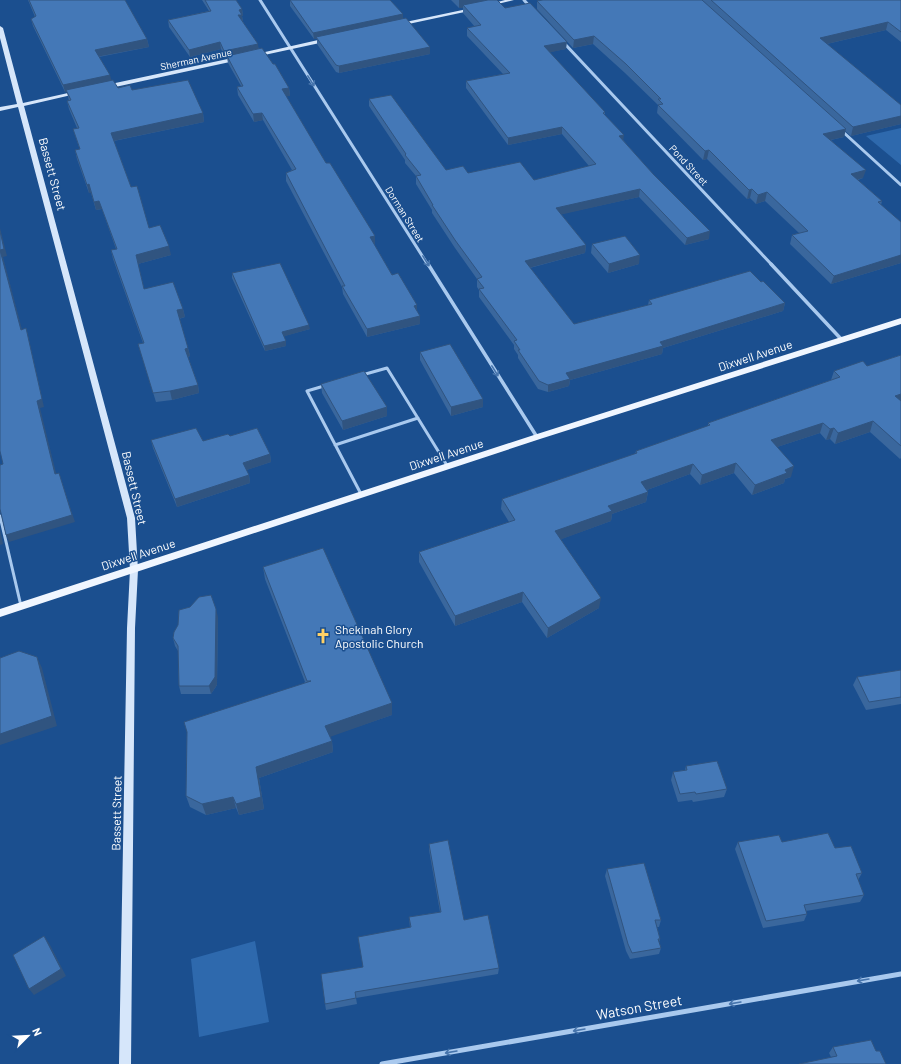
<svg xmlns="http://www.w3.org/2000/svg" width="901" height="1064" font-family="Barlow,sans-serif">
	<rect width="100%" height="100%" fill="#1b4f8f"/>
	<path fill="#2e69ad" d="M 901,128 L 901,165 L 866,136 Z
		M 255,941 L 269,1022 L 199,1037 L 191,959 Z"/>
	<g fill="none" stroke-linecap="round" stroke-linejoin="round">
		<path stroke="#a9c9ee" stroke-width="3" d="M 362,375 L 387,368 L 448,467
			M 324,386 L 307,391 L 361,494
			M 335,445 L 418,418
			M 0,516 L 21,606"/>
		<path stroke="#a9c9ee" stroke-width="3" d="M 260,0 L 428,265
			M 524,0 L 530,7
			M 564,43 L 772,265
			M 842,131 L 901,185"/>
		<path stroke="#a9c9ee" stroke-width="3.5" d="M 428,264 L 537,437
			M 771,264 L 842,340"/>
		<path stroke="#a9c9ee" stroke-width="5" d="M 382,1064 L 901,974"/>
		<path fill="#d6e6fa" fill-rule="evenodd" d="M 505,0 L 514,0 L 489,6 L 487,5 Z
			M 472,8 L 474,8 L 474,10 L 399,26 L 396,24 Z
			M 0,26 L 3,28 L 23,103 L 77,91 L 80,93 L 24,106 L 135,518 L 138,570 L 135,628 L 131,1064 L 119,1064 L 127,628 L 130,570 L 127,518 L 18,107 L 0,111 L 0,107 L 17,104 L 0,38 Z
			M 327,38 L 330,40 L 329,41 L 255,57 L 252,55 Z
			M 237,57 L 240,59 L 239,60 L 106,89 L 103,87 L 106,85 Z"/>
		<path fill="#f0f6ff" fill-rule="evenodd" d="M 901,318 L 901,324 L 540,439 L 0,617 L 0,609 L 534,435 Z"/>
	</g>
	<path fill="#3a679d" d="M 28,0 L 125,0 L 147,39 L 149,47 L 99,57 L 111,80 L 118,88 L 132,90 L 203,113 L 204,122 L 114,141 L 131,187 L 149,228 L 171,255 L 138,264 L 144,289 L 183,309 L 185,317 L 179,319 L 188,348 L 190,356 L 188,357 L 198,385 L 199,393 L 172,400 L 156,402 L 138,344 L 143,343 L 113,259 L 111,250 L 116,249 L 102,209 L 96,210 L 91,193 L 89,193 L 77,159 L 75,150 L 80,150 L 73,129 L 77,128 L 69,109 L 67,101 L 69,101 L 67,92 L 65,92 L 33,26 L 31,19 L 35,17 Z
		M 202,0 L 236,0 L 242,9 L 243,16 L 242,16 L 243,22 L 259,49 L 289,88 L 290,96 L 286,96 L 326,163 L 375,236 L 375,244 L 374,244 L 392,275 L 417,311 L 420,324 L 367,337 L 343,294 L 342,287 L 286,181 L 286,173 L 292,170 L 263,120 L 254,122 L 238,95 L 237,87 L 241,86 L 228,63 L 227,58 L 225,58 L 221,49 L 190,57 L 169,27 L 168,20 L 209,11 Z
		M 290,0 L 403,19 L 430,54 L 339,73 L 336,72 L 317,44 L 317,39 L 314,39 L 290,6 Z
		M 451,0 L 497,0 L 505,8 L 566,49 L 549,52 L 605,112 L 605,115 L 623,140 L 709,239 L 685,245 L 639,197 L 561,214 L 586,245 L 585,253 L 530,268 L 574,324 L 648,305 L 649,300 L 761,282 L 785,303 L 783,311 L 663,348 L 662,354 L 570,380 L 569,386 L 548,392 L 538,389 L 518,358 L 518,355 L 514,349 L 514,345 L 479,297 L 479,290 L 477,287 L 477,279 L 455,248 L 432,213 L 432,210 L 416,184 L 416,176 L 405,163 L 405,160 L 369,106 L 369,99 L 446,170 L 468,173 L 534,180 L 589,166 L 562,134 L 508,145 L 466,88 L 466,81 L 503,74 L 467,36 L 467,28 L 475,27 L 463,13 L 463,8 L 459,8 Z
		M 543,0 L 901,0 L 901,42 L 886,30 L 827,44 L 901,105 L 901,124 L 851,136 L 845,131 L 844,137 L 831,140 L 863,178 L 858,180 L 882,201 L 881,205 L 901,222 L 901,263 L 831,284 L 790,244 L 792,235 L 799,233 L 765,201 L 756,204 L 750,198 L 747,199 L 707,159 L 703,160 L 657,113 L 658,105 L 625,73 L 593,44 L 573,48 L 537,9 L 537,1 Z
		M 592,244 L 639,264 L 608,273 L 591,253 Z
		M 232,273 L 310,329 L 284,336 L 286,346 L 265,351 L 232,278 Z
		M 420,352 L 483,399 L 483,407 L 451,416 L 420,360 Z
		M 901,355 L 901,458 L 900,459 L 870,432 L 835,444 L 830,439 L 826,440 L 820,433 L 777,447 L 791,477 L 785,479 L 784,483 L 752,495 L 734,473 L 700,485 L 690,474 L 647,490 L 648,492 L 646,502 L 612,514 L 611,521 L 561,539 L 599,608 L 547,638 L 522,602 L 455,626 L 419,562 L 419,552 L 509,522 L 501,509 L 502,499 L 635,454 L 636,451 L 708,426 L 708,423 L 831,380 L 834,371 L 867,366 Z
		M 321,384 L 387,407 L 387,416 L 343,430 L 322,393 Z
		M 230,436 L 270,454 L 271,462 L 246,470 L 249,475 L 250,483 L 177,507 L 153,448 L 151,440 L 203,441 Z
		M 263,567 L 392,703 L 392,715 L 330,736 L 332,741 L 333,752 L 259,778 L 264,809 L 239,815 L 236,808 L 206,815 L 190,807 L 186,796 L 305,682 L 265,579 Z
		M 218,617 L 217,685 L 211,694 L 181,694 L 179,686 L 178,651 L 175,646 L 173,638 Z
		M 901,670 L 901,704 L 866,710 L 853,685 L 857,677 Z
		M 686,766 L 727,789 L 724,797 L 693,802 L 692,800 L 678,802 L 671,780 L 673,772 L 685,770 Z
		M 738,842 L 782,842 L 835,848 L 862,873 L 858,880 L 864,895 L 860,902 L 806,911 L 807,914 L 804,921 L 763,928 L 735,849 Z
		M 429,844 L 464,920 L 499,968 L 498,974 L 356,998 L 357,1004 L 326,1010 L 325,1004 L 363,967 L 410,928 L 409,917 L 440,912 L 429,850 Z
		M 607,869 L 661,920 L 659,927 L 657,927 L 660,939 L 659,942 L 661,948 L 659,954 L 630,959 L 626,951 L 605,876 Z
		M 833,1047 L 876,1051 L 831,1057 L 829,1053 Z"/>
	<path fill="#305480" d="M 459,0 L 491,0 L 463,5 L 463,8 L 459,8 Z
		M 242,9 L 243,16 L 242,16 L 243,22 L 238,15 L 239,10 Z
		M 403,14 L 403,20 L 316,37 L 317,39 L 314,39 L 313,33 Z
		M 888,22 L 886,30 L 818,46 L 820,38 Z
		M 594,36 L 593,44 L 573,48 L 574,40 Z
		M 147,39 L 149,47 L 96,57 L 95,50 Z
		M 220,42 L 221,49 L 190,57 L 189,50 Z
		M 567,42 L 566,49 L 543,54 L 544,46 Z
		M 258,44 L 259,51 L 227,56 L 227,58 L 225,58 L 224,51 Z
		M 430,47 L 430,54 L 339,73 L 339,66 Z
		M 110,75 L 112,82 L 66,90 L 67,92 L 65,92 L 63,85 Z
		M 289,88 L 290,96 L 283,97 L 282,89 Z
		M 203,113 L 204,122 L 113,141 L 111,133 Z
		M 262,113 L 263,120 L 254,122 L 253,114 Z
		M 901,116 L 901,124 L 851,136 L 853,127 Z
		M 562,127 L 562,134 L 508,145 L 508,138 Z
		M 846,129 L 844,137 L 821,142 L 823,134 Z
		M 624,135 L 623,142 L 619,136 Z
		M 709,150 L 707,159 L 703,160 L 705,151 Z
		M 866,170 L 863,178 L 849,182 L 851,174 Z
		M 89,184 L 91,193 L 89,193 L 87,185 Z
		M 640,189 L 639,197 L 555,216 L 556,208 Z
		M 752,189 L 750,198 L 747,199 L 749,190 Z
		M 767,192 L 765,201 L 756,204 L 758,195 Z
		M 99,201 L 102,209 L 96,210 L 94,202 Z
		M 0,228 L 7,256 L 3,257 L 24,337 L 21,330 L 0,250 Z
		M 710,231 L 709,239 L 685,245 L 687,238 Z
		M 375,236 L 375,244 L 370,245 L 370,237 Z
		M 586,245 L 585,253 L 525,269 L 525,261 Z
		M 169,246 L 171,255 L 138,264 L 136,255 Z
		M 640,255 L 639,264 L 608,273 L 609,264 Z
		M 901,255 L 901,263 L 831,284 L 834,276 Z
		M 785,303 L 783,311 L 663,348 L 662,354 L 570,380 L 569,386 L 548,392 L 548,385 L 566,373 L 660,342 Z
		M 417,305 L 417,313 L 414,306 Z
		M 183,309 L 185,317 L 178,319 L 177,310 Z
		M 420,316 L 420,324 L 367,337 L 367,329 Z
		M 309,325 L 310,329 L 282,337 L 282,332 Z
		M 26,328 L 28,336 L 44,407 L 40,408 L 58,481 L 55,474 L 37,401 Z
		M 286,341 L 286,346 L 265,351 L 264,346 Z
		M 188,348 L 190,356 L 187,357 L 185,349 Z
		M 198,385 L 199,393 L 172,400 L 170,391 Z
		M 901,394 L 901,404 L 895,396 Z
		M 483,399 L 483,407 L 451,416 L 451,407 Z
		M 387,407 L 387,416 L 343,430 L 342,421 Z
		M 873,421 L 870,432 L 835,444 L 838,433 Z
		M 823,423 L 820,433 L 768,450 L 771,440 Z
		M 834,428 L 830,439 L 826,440 L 830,429 Z
		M 270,454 L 271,462 L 244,471 L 243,463 Z
		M 736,463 L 734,473 L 700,485 L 702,475 Z
		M 693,464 L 690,474 L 639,493 L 641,482 Z
		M 794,466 L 791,477 L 785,479 L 784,483 L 752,495 L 755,485 L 785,470 Z
		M 59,473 L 75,522 L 9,542 L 6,535 Z
		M 249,475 L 250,483 L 177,507 L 175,499 Z
		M 648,492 L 646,502 L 612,514 L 611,521 L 554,542 L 555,531 L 608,506 Z
		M 0,529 L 3,544 L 0,545 Z
		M 523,592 L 522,602 L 455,626 L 455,616 Z
		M 601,598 L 599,608 L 547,638 L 548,628 Z
		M 216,609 L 218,617 L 217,685 L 211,694 L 209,686 Z
		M 37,657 L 42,668 L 57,726 L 0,745 L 0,734 Z
		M 392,703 L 392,715 L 327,738 L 325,726 Z
		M 332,741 L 333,752 L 259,778 L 264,809 L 239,815 L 236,804 L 256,767 Z
		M 233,797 L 236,808 L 206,815 L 202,804 Z
		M 44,936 L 49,943 L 66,976 L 34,995 L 29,989 Z"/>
	<path fill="#4478b7" stroke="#305480" d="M 29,0 L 125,0 L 147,39 L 95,50 L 110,75 L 63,85 L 31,19 L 36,16 Z
		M 205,0 L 236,0 L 242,9 L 239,10 L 242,15 L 238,15 L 258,44 L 224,51 L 220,42 L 189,50 L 168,20 L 211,11 Z
		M 290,0 L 390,0 L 403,14 L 313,33 Z
		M 488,0 L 497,0 L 505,8 L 530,3 L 567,42 L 544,46 L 605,112 L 603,113 L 624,135 L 619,136 L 654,175 L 710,231 L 687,238 L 640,189 L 556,208 L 586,245 L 525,261 L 574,324 L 652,304 L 649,300 L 750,271 L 761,282 L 763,281 L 785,303 L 660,342 L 663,346 L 566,373 L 570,379 L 548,385 L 539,381 L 518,350 L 520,350 L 514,341 L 517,340 L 479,289 L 484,288 L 477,279 L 482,277 L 455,240 L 432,205 L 433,205 L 416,176 L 421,175 L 405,155 L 406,154 L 369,99 L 391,95 L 446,170 L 463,166 L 468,173 L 520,162 L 534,180 L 596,164 L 562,127 L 508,138 L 466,81 L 510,73 L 467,28 L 481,25 L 463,5 Z
		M 543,0 L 702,0 L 846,129 L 823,134 L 866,170 L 851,174 L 882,201 L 878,202 L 901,222 L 901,255 L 834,276 L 792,235 L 808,231 L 767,192 L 758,195 L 752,189 L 749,190 L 709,150 L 705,151 L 658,105 L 663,104 L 658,99 L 661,99 L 626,64 L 594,36 L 574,40 L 537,1 Z
		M 711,0 L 901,0 L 901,32 L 888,22 L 820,38 L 901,105 L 901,116 L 853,127 Z
		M 406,18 L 430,47 L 339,66 L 336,65 L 316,37 Z
		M 262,48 L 273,64 L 275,64 L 289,88 L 282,89 L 326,163 L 330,163 L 375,236 L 370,237 L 392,275 L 398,273 L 417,305 L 414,306 L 420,316 L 367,329 L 342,286 L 345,286 L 286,173 L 296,169 L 262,113 L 253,114 L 237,87 L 243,86 L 227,56 Z
		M 113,80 L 118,88 L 130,85 L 132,90 L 188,80 L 203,113 L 111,133 L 131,187 L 137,186 L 149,228 L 160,225 L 169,246 L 136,255 L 144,289 L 173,282 L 183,309 L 177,310 L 188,348 L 185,349 L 198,385 L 170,391 L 153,393 L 138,344 L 144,343 L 111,250 L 117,249 L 99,201 L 94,202 L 89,184 L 87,185 L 75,150 L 80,149 L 73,129 L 79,128 L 67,101 L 71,100 L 66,90 Z
		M 0,231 L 4,249 L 0,250 L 21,330 L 26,328 L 42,399 L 37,401 L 55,474 L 59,473 L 72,515 L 6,535 L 0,509 L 0,465 L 3,464 L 0,451 Z
		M 625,236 L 640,255 L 609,264 L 592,244 Z
		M 280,263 L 309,325 L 282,332 L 286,341 L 264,346 L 232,273 Z
		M 450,344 L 483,399 L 451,407 L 420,352 Z
		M 901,355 L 901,394 L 895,396 L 901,401 L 901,446 L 873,421 L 838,433 L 834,428 L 830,429 L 823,423 L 771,440 L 794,466 L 785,470 L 787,473 L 755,485 L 736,463 L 702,475 L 693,464 L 641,482 L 648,492 L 608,506 L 612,511 L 555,531 L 601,598 L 548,628 L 523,592 L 455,616 L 419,552 L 515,520 L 502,499 L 637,453 L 636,451 L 710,425 L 708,423 L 840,377 L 834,371 L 863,361 L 867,366 Z
		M 364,371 L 387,407 L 342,421 L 321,384 Z
		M 196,428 L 203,441 L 228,434 L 230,436 L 257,428 L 270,454 L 243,463 L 249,475 L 175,499 L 151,440 Z
		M 323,548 L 392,703 L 325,726 L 332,741 L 256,767 L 261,797 L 236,804 L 233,797 L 202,804 L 186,796 L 187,732 L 184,722 L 311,681 L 307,681 L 263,567 Z
		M 211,595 L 216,609 L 215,677 L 209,686 L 179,686 L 178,646 L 173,638 L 174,632 L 178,625 L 179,610 L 190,607 L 199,597 Z
		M 19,651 L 37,657 L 52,716 L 0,734 L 0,658 Z
		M 901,670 L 901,697 L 869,702 L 857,677 Z
		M 717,761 L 727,789 L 696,794 L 695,792 L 680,794 L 673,772 L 687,770 L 686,766 Z
		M 828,833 L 835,848 L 851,846 L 862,873 L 856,874 L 864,895 L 804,905 L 807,914 L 766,921 L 738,842 L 779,835 L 782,842 Z
		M 448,840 L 464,920 L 488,915 L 499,968 L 355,992 L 356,998 L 325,1004 L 321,974 L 363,967 L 358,937 L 411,927 L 409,917 L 441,912 L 429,844 Z
		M 644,863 L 661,920 L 655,920 L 660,939 L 658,939 L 661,948 L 632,953 L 628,944 L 607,869 Z
		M 44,936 L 61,969 L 29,989 L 13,955 Z
		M 871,1040 L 876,1051 L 880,1051 L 886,1064 L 799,1064 L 837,1056 L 833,1047 Z"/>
	<defs><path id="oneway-shaft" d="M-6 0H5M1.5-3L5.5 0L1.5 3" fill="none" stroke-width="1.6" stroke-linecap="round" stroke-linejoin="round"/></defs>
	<g stroke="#4674ac">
		<use href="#oneway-shaft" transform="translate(311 81) rotate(58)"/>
		<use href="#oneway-shaft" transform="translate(426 261) rotate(58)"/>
		<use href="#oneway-shaft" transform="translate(495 371) rotate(58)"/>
		<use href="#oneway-shaft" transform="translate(863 980) rotate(170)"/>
		<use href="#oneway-shaft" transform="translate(735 1003) rotate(170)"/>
		<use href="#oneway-shaft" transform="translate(579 1030) rotate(170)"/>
		<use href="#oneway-shaft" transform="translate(451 1052) rotate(170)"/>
	</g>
	<defs>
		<g id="church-bare" transform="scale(1.2)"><path d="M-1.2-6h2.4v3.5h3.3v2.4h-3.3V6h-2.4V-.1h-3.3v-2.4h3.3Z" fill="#ffd166" stroke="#1b4f8f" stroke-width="2.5" paint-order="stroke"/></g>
	</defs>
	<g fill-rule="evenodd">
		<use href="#church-bare" x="323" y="636"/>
	</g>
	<g text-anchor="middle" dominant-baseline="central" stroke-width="3" stroke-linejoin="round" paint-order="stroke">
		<g font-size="10" fill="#fff" stroke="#1b4f8f">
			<text transform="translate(196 59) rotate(-12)">Sherman Avenue</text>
			<text transform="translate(689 165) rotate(47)">Pond Street</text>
			<text transform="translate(405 214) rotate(58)">Dorman Street</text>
		</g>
		<g font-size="12" fill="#fff" stroke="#1b4f8f">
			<text transform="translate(53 174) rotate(75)">Bassett Street</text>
			<text transform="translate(755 355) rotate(-18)">Dixwell Avenue</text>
			<text transform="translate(446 454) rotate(-18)">Dixwell Avenue</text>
			<text transform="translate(135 488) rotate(77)">Bassett Street</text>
			<text transform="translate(138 554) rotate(-18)">Dixwell Avenue</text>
			<text transform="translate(116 813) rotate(-89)">Bassett Street</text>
		</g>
		<g font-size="12" fill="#fff" stroke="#1b4f8f" text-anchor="start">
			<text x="335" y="629">Shekinah Glory<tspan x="335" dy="14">Apostolic Church</tspan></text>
		</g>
		<g font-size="14" fill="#fff" stroke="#1b4f8f">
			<text transform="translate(639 1007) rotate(-10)">Watson Street</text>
		</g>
	</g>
	<g transform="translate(28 1036) rotate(66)" stroke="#1b4f8f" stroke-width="3" paint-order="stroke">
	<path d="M0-3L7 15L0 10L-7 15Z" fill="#ffffff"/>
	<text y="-6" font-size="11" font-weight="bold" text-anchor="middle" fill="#ffffff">N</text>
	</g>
</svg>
